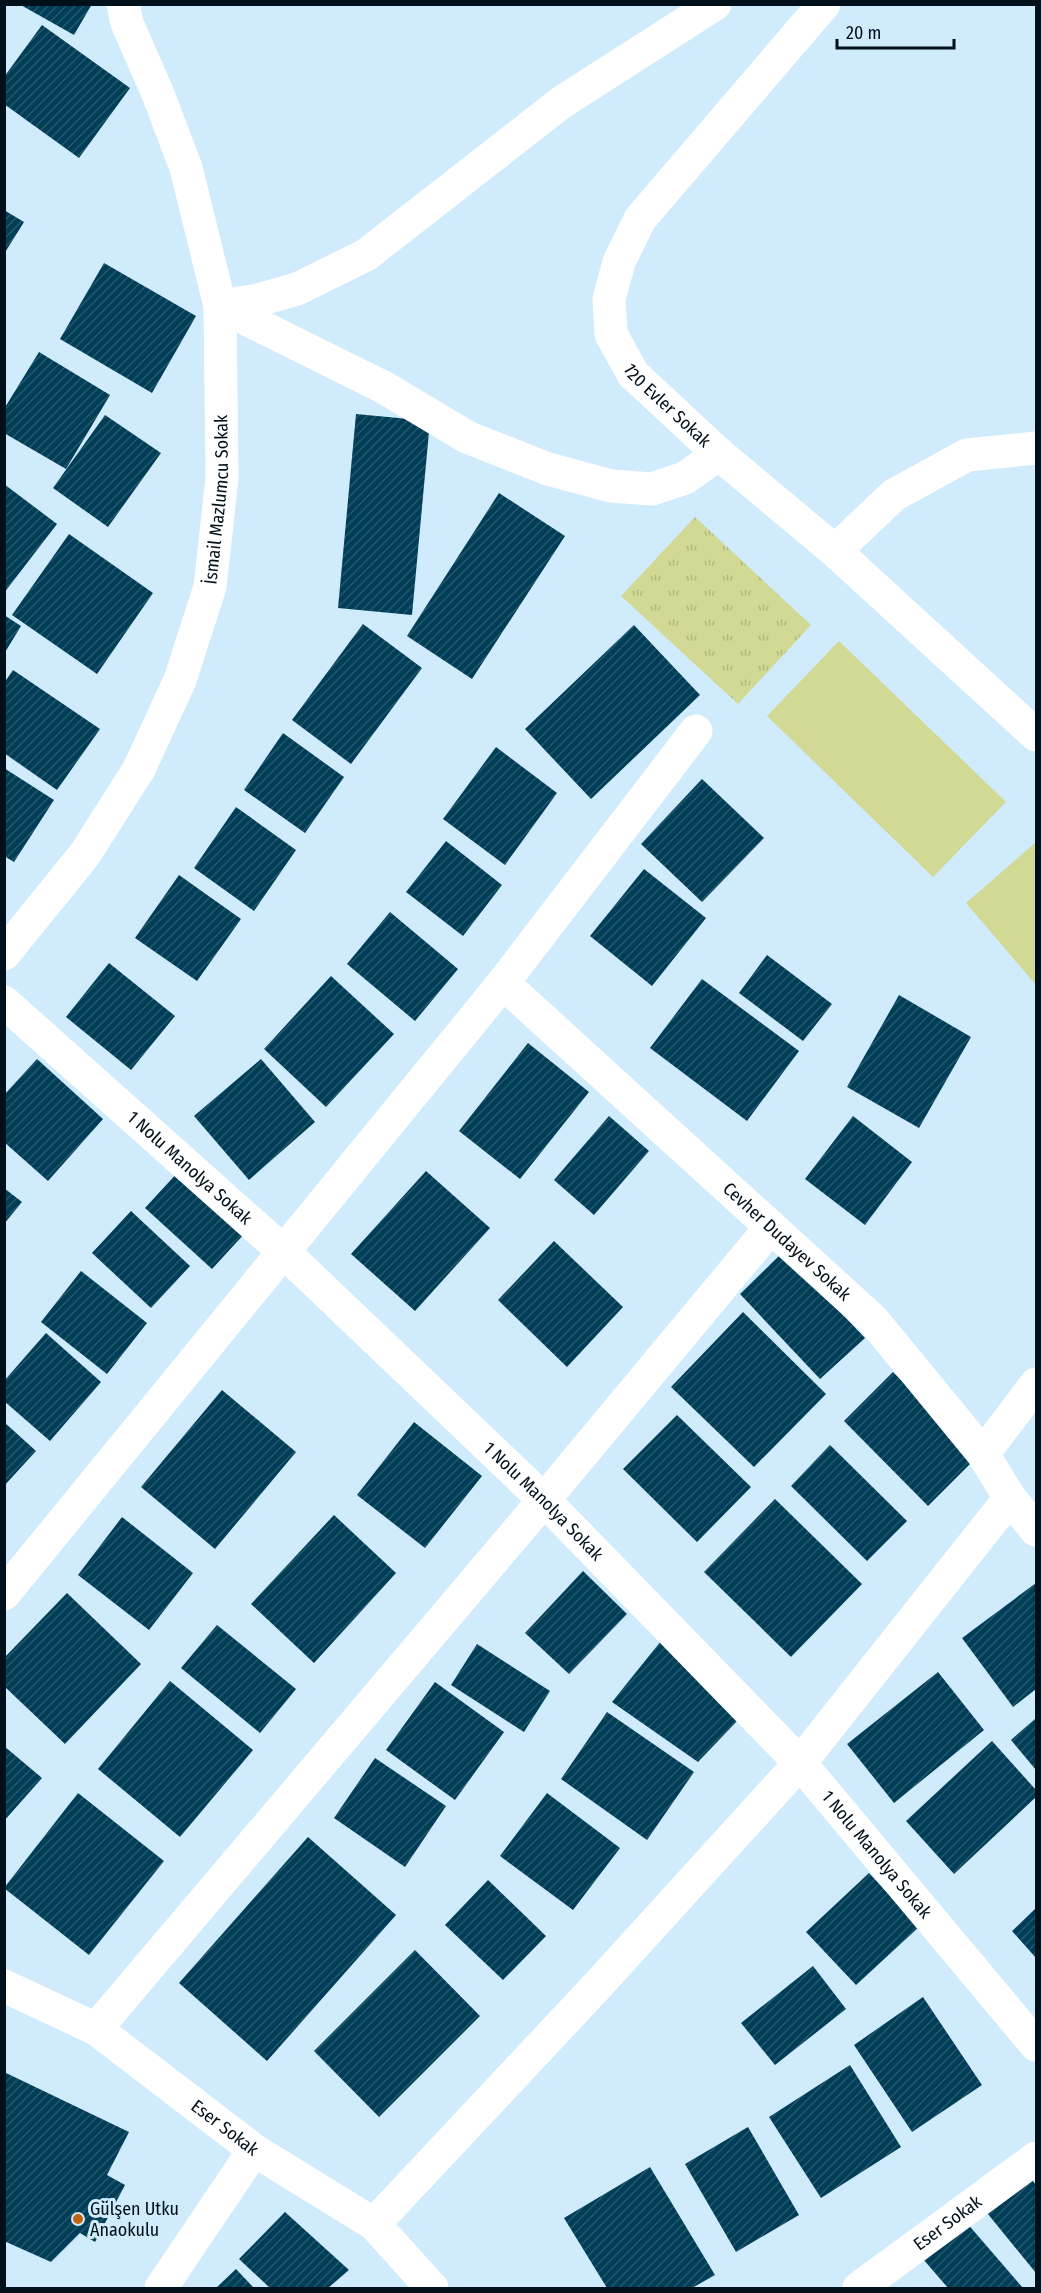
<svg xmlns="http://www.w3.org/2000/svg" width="1041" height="2293" font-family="'Fira Sans Condensed',sans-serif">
	<defs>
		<pattern id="park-tufts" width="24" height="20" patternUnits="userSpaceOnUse" patternTransform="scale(1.5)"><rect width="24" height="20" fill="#d1d994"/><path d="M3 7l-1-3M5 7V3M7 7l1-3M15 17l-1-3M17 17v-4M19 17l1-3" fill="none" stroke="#b2b97f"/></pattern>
		<pattern id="building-hatch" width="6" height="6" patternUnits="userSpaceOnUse" patternTransform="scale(1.5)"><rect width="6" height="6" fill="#003e58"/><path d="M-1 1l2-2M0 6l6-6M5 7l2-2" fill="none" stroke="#24566c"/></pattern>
	</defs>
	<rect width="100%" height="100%" fill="#d0ebfc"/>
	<path fill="#d1d994" d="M 839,641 L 1006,802 L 933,877 L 767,716 Z
		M 1036,842 L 1036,985 L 966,903 Z"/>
	<path fill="url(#park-tufts)" d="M 695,517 L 811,625 L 738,704 L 621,596 Z"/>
	<path fill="url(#building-hatch)" d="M 19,4 L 92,4 L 74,35 Z
		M 42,25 L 130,88 L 79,158 L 4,104 L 4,77 Z
		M 4,210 L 24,222 L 4,254 Z
		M 104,263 L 196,316 L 152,393 L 60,339 Z
		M 39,352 L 110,395 L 66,469 L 4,433 L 4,409 Z
		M 356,414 L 430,421 L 412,615 L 338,608 Z
		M 105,415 L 161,453 L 108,527 L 53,488 Z
		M 4,484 L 57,524 L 4,593 Z
		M 499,493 L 565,536 L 472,679 L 407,636 Z
		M 69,534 L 153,593 L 97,674 L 12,615 Z
		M 4,615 L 21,626 L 4,654 Z
		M 363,624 L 422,668 L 351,764 L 292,720 Z
		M 634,625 L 700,695 L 591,799 L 525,729 Z
		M 13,670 L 100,729 L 57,790 L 4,753 L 4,683 Z
		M 283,733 L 344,777 L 305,833 L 244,790 Z
		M 496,747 L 557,793 L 505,865 L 443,819 Z
		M 4,768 L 54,800 L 14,862 L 4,856 Z
		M 702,779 L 764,838 L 702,902 L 641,844 Z
		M 236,807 L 296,850 L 254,911 L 194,868 Z
		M 446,841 L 502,885 L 463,936 L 406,892 Z
		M 644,869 L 706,918 L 652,986 L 590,936 Z
		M 179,875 L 241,919 L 197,981 L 135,938 Z
		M 390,912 L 458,969 L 415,1021 L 347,964 Z
		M 767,955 L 832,1004 L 803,1041 L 739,993 Z
		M 109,963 L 175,1016 L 131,1070 L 66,1017 Z
		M 331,976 L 394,1034 L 326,1107 L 264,1049 Z
		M 702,979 L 799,1051 L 747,1121 L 650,1048 Z
		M 899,995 L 971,1037 L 919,1128 L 847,1087 Z
		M 528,1043 L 589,1092 L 520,1179 L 459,1131 Z
		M 37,1059 L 103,1119 L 48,1181 L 4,1142 L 4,1095 Z
		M 261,1059 L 315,1122 L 249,1180 L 194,1116 Z
		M 609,1116 L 649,1151 L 594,1215 L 554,1180 Z
		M 853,1116 L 912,1162 L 865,1225 L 805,1179 Z
		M 179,1171 L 246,1232 L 212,1269 L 145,1208 Z
		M 426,1171 L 490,1228 L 415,1311 L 351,1254 Z
		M 4,1188 L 22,1202 L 4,1224 Z
		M 131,1211 L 190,1266 L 151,1308 L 92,1253 Z
		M 554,1241 L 623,1307 L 567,1367 L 498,1300 Z
		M 783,1252 L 865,1338 L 820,1379 L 740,1294 Z
		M 81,1271 L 147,1323 L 107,1374 L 41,1322 Z
		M 743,1312 L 826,1394 L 754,1467 L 671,1387 Z
		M 46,1333 L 101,1382 L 50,1441 L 4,1401 L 4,1381 Z
		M 893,1372 L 977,1457 L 928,1506 L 844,1421 Z
		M 222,1390 L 296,1452 L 215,1549 L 141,1487 Z
		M 677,1415 L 751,1487 L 697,1542 L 623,1469 Z
		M 4,1422 L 36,1451 L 4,1486 Z
		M 414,1422 L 482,1476 L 425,1548 L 357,1495 Z
		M 830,1445 L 907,1521 L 867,1561 L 791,1486 Z
		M 775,1499 L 862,1584 L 791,1657 L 704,1572 Z
		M 334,1515 L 396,1573 L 314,1663 L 251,1604 Z
		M 122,1517 L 193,1573 L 149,1630 L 78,1575 Z
		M 583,1571 L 627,1614 L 569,1674 L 525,1633 Z
		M 1036,1583 L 1036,1689 L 1013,1707 L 962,1638 Z
		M 67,1593 L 141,1664 L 65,1744 L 4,1686 L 4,1658 Z
		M 217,1625 L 296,1689 L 260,1733 L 181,1668 Z
		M 661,1641 L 739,1719 L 698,1762 L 612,1702 Z
		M 477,1644 L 550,1691 L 524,1732 L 451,1685 Z
		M 938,1672 L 984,1730 L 894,1803 L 847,1744 Z
		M 170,1681 L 253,1750 L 180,1837 L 98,1769 Z
		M 435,1682 L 504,1732 L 455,1800 L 386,1750 Z
		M 607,1712 L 694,1772 L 647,1840 L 561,1779 Z
		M 1036,1718 L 1036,1770 L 1011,1740 Z
		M 992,1741 L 1036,1790 L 1036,1797 L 954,1874 L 906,1821 Z
		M 4,1746 L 42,1778 L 4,1821 Z
		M 375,1758 L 446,1806 L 405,1867 L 334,1818 Z
		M 78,1793 L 164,1861 L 89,1955 L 4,1888 Z
		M 547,1793 L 620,1848 L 573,1910 L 500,1856 Z
		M 308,1837 L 396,1915 L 267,2061 L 179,1983 Z
		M 869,1873 L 919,1927 L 856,1985 L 806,1932 Z
		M 488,1880 L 546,1936 L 503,1980 L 445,1925 Z
		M 1036,1908 L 1036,1958 L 1012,1931 Z
		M 415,1950 L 480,2016 L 379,2117 L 314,2051 Z
		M 813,1966 L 846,2009 L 775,2065 L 741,2023 Z
		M 923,1997 L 982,2085 L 912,2132 L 854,2045 Z
		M 850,2065 L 901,2147 L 821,2198 L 769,2117 Z
		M 4,2072 L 129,2132 L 107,2175 L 125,2185 L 95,2242 L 80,2233 L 51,2262 L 4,2241 Z
		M 748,2127 L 799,2215 L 736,2252 L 685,2164 Z
		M 650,2167 L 715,2275 L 692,2288 L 607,2288 L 564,2218 Z
		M 1026,2172 L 1036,2185 L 1036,2273 L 983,2208 Z
		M 285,2212 L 349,2270 L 328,2288 L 270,2288 L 239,2259 Z
		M 966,2222 L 1023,2288 L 948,2288 L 923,2259 Z
		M 236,2269 L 254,2288 L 216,2288 Z"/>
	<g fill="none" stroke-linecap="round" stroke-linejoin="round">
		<g stroke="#fff" stroke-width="33">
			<path d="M 220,306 L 258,300 L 297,289 L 366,255 L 562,102 L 715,4"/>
			<path d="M 835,551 L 894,495 L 967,455 L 1036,448"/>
			<path id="s1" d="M 503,983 L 873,1320 L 983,1454 L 1010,1498 L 1036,1530"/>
			<path id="s2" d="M 4,1002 L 284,1252 L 544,1500 L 800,1763 L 1036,2045"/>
			<path d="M 983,1454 L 1036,1384"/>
			<path d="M 4,1594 L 503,983 L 696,731"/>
			<path id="s3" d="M 4,1986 L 96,2029 L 254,2150 L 374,2224 L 432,2288"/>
			<path d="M 96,2029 L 544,1500 L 771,1227"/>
			<path d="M 374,2224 L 598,1985 L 800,1763 L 1010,1498"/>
			<path d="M 161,2288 L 254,2150"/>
			<path id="s4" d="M 859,2288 L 1036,2158"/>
		</g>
		<g stroke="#fff" stroke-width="33">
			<path id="s5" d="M 824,4 L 640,219 L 619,262 L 609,299 L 611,334 L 633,374 L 719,454 L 835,551 L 1036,735"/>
			<path d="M 220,306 L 385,388 L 467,437 L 548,469 L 611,486 L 652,489 L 685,478 L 719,454"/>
			<path id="s6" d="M 4,954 L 85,854 L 139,769 L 180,680 L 210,587 L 222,478 L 220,306 L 186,168 L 158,94 L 127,23 L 123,4"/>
		</g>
	</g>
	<circle fill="#c06313" stroke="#d0ebfc" stroke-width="2" cx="78" cy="2219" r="6"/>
	<g text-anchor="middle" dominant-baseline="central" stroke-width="6" stroke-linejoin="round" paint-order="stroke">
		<g font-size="18" fill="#00101b" stroke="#d0ebfc">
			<text stroke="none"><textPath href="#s5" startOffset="496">120 Evler Sokak</textPath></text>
			<text stroke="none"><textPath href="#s6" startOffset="513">İsmail Mazlumcu Sokak</textPath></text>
			<text stroke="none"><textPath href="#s2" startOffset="249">1 Nolu Manolya Sokak</textPath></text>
			<text stroke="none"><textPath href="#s1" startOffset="384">Cevher Dudayev Sokak</textPath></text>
			<text stroke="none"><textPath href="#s2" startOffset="735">1 Nolu Manolya Sokak</textPath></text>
			<text stroke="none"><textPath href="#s2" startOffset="1221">1 Nolu Manolya Sokak</textPath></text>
			<text stroke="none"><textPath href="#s3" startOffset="264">Eser Sokak</textPath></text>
			<text stroke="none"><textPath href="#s4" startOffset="110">Eser Sokak</textPath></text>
		</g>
		<g font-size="18" fill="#00101b" stroke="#d0ebfc" text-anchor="start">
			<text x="90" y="2209">Gülşen Utku<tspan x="90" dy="21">Anaokulu</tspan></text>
		</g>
	</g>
	<rect width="1041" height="2293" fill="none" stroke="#00101b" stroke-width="12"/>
	<path d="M837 39v9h117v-9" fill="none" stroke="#00101b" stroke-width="3"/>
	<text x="846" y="39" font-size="18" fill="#00101b" stroke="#d0ebfc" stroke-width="4.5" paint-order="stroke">20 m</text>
</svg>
